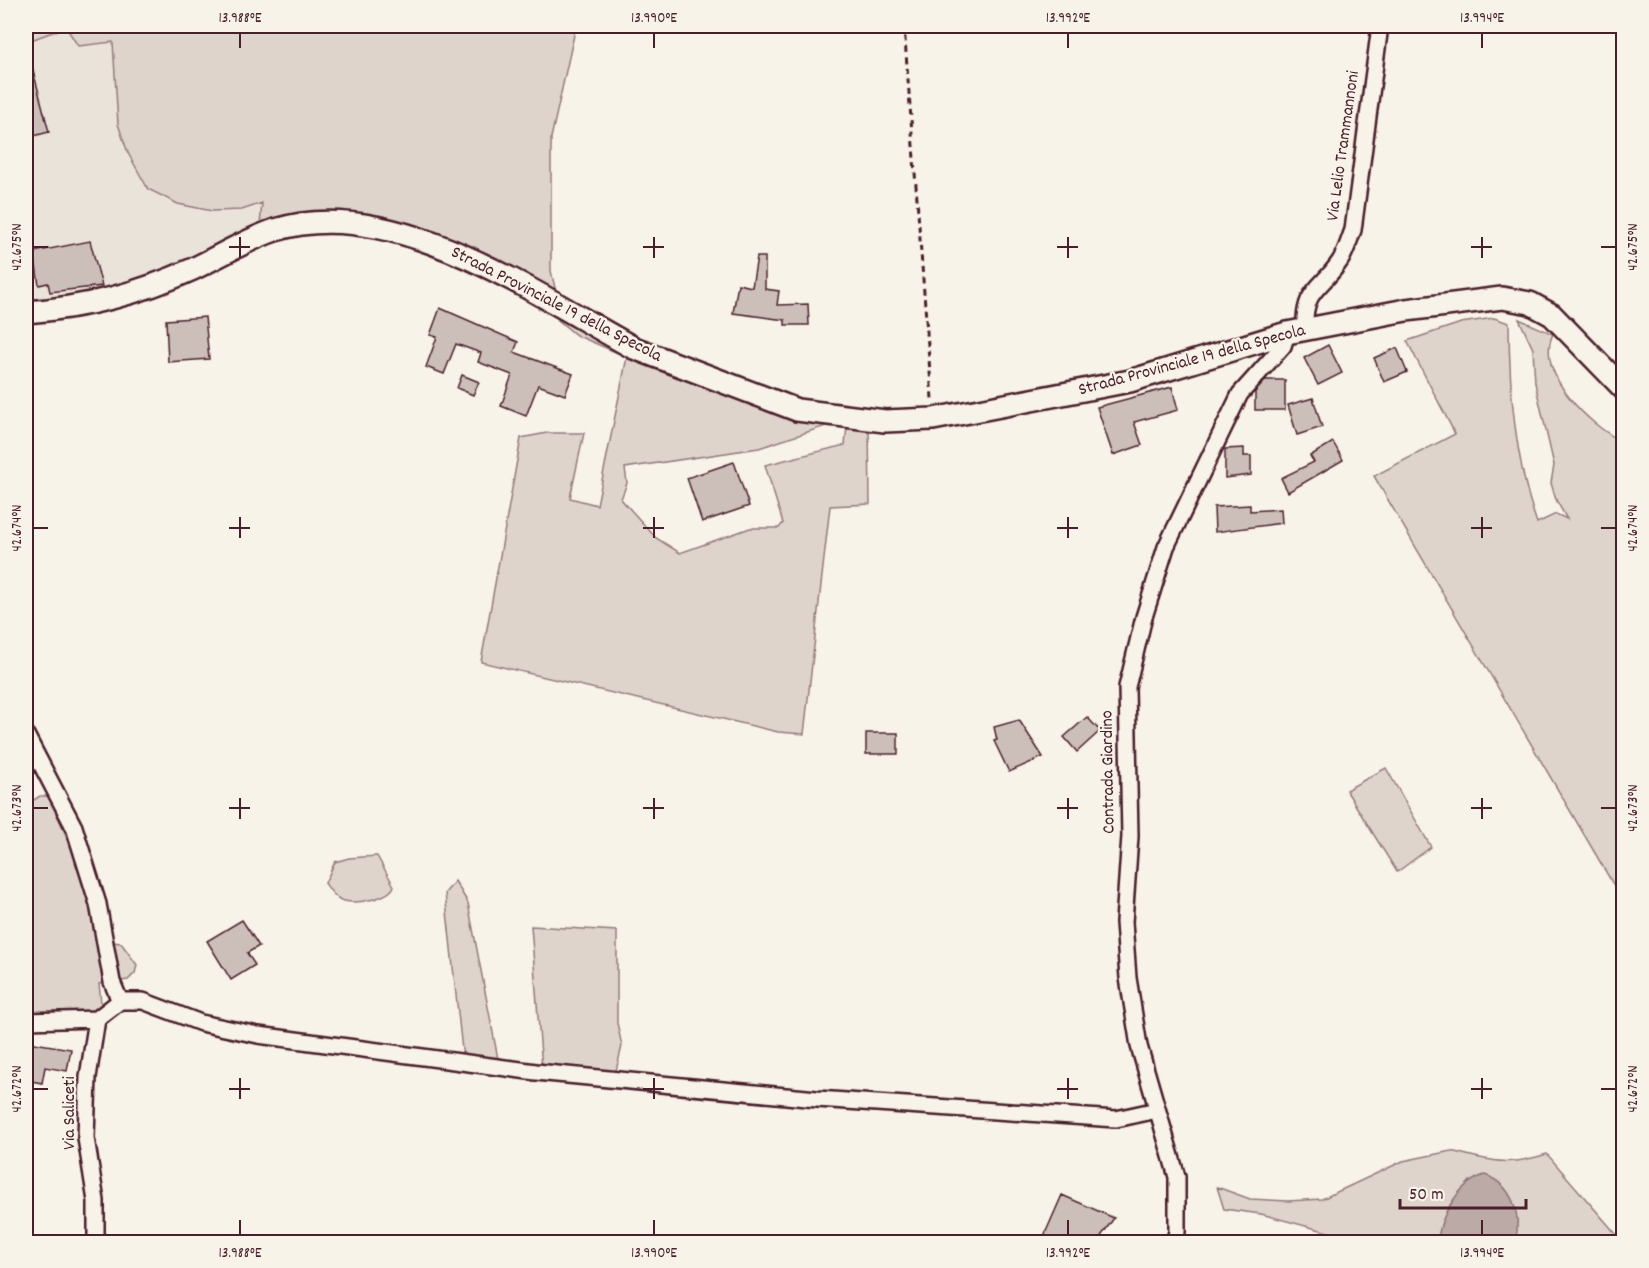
<svg xmlns="http://www.w3.org/2000/svg" width="1649" height="1268" font-family="Dekko,sans-serif">
	<rect width="100%" height="100%" fill="#f7f3e8"/>
	<filter id="ink" filterUnits="userSpaceOnUse"><feTurbulence type="fractalNoise" baseFrequency=".0167" numOctaves="2"/><feDisplacementMap in="SourceGraphic" scale="12" xChannelSelector="R" yChannelSelector="G"/><feConvolveMatrix kernelMatrix="1 2 1 2 8 2 1 2 1" color-interpolation-filters="sRGB"/></filter>
	<g filter="url(#ink)">
		<path fill="#eae3da" d="M 66,27 L 78,46 L 113,42 L 118,124 L 242,210 L 262,203 L 263,228 L 176,265 L 98,291 L 26,302 L 26,42 Z"/>
		<path fill="#ded4cc" stroke="#947a7c" stroke-width="1.5" d="M 26,26 L 576,26 L 551,138 L 551,271 L 556,292 L 452,243 L 260,225 L 262,203 L 242,210 L 212,211 L 178,204 L 148,189 L 128,153 L 118,124 L 113,42 L 78,46 L 66,27 L 26,42 Z
			M 569,317 L 832,424 L 759,448 L 625,468 L 627,483 L 621,499 L 656,538 L 680,553 L 750,528 L 779,528 L 783,523 L 765,465 L 845,445 L 847,426 L 869,427 L 870,504 L 830,506 L 804,734 L 778,732 L 481,662 L 521,438 L 547,433 L 584,433 L 570,498 L 597,505 L 627,357 L 576,335 L 558,320 Z
			M 1494,318 L 1509,323 C 1509,389 1515,461 1537,523 L 1556,514 L 1567,519 L 1556,500 L 1551,483 L 1554,465 L 1535,383 L 1533,349 L 1519,319 L 1553,334 C 1534,373 1591,427 1623,442 L 1623,901 L 1374,476 L 1455,434 L 1407,341 L 1461,323 Z
			M 1386,768 L 1431,847 L 1397,872 L 1346,790 Z
			M 40,796 L 49,796 L 112,942 L 121,943 L 137,965 L 135,973 L 128,980 L 99,984 L 102,1012 L 26,1016 L 26,820 L 32,801 Z
			M 377,856 L 394,886 C 389,899 354,905 341,900 C 334,897 329,889 325,883 L 335,862 L 349,858 Z
			M 455,881 L 468,903 L 499,1064 L 463,1059 L 445,893 Z
			M 531,926 L 617,931 L 617,1023 L 622,1046 L 615,1075 L 542,1068 Z
			M 1451,1151 C 1492,1161 1506,1167 1547,1154 L 1623,1242 L 1515,1242 L 1517,1236 L 1470,1181 L 1447,1210 L 1438,1242 L 1365,1242 L 1261,1214 L 1224,1209 L 1217,1187 L 1250,1199 L 1288,1201 L 1322,1199 L 1403,1161 Z"/>
		<path fill="#bcaaa7" stroke="#8e7275" stroke-width="1.5" d="M 1485,1175 C 1513,1185 1522,1215 1515,1242 L 1438,1242 C 1439,1217 1459,1182 1485,1175 Z"/>
		<path fill="#ccbfb9" stroke="#4a1f2b" stroke-width="1.5" d="M 30,59 L 49,132 L 26,138 L 26,60 Z
			M 90,241 L 102,286 L 50,292 L 48,283 L 39,285 L 34,252 Z
			M 757,257 L 765,257 L 765,289 L 779,291 L 777,305 L 808,304 L 809,325 L 785,325 L 785,320 L 733,313 L 738,284 L 752,287 Z
			M 440,308 L 518,342 L 514,352 L 573,374 L 565,395 L 538,385 L 526,416 L 501,406 L 512,375 L 478,362 L 481,353 L 456,344 L 444,374 L 426,367 L 437,337 L 430,335 Z
			M 205,317 L 209,359 L 168,362 L 166,320 Z
			M 1328,345 L 1342,373 L 1318,385 L 1304,358 Z
			M 1397,348 L 1407,372 L 1384,382 L 1374,358 Z
			M 462,375 L 479,382 L 473,395 L 457,388 Z
			M 1266,380 L 1285,380 L 1285,410 L 1255,410 L 1255,392 Z
			M 1172,387 L 1178,410 L 1134,422 L 1142,445 L 1113,455 L 1097,407 Z
			M 1313,398 L 1322,427 L 1297,435 L 1288,405 Z
			M 1333,442 L 1343,460 L 1288,492 L 1281,478 L 1314,462 L 1310,456 Z
			M 1244,448 L 1244,456 L 1251,456 L 1251,475 L 1225,478 L 1225,449 Z
			M 734,462 L 749,506 L 702,522 L 687,478 Z
			M 1250,505 L 1250,511 L 1281,509 L 1282,523 L 1215,532 L 1214,507 Z
			M 1087,717 L 1100,731 L 1077,752 L 1064,737 Z
			M 1019,720 L 1043,757 L 1009,772 L 994,741 L 997,740 L 994,727 Z
			M 866,733 L 898,733 L 898,754 L 866,754 Z
			M 242,920 L 259,946 L 247,953 L 255,965 L 231,980 L 207,941 Z
			M 28,1042 L 71,1049 L 67,1071 L 45,1067 L 42,1083 L 26,1080 Z
			M 1062,1195 L 1114,1218 L 1097,1242 L 1058,1242 L 1044,1236 Z"/>
		<g fill="none" stroke-linecap="round" stroke-linejoin="round">
			<g stroke="#4a1f2b" stroke-width="20">
				<path id="minor" d="M 1305,329 C 1303,289 1321,290 1340,261 C 1346,252 1349,240 1353,230 L 1380,26
					M 26,735 L 74,827 L 98,904 L 112,982 L 120,1001
					M 26,1021 L 97,1019 L 120,1001 L 143,1001 L 201,1023 L 258,1035 L 536,1072 L 817,1099 L 1116,1119 L 1157,1110
					M 96,1242 L 96,1201 L 86,1138 L 88,1077 L 97,1019
					M 1174,1242 L 1177,1232 L 1177,1177 L 1139,1046 L 1128,978 L 1124,922 L 1130,836 L 1127,687 L 1144,617 L 1166,547 L 1240,394 L 1283,346 L 1287,333"/>
			</g>
			<g stroke="#4a1f2b" stroke-width="26">
				<path id="secondary" d="M 26,312 C 82,308 141,293 193,269 C 220,256 246,240 275,230 C 392,193 535,294 634,348 L 797,410 L 885,421 L 933,419 L 1130,381 L 1287,333 L 1406,310 L 1502,298 L 1530,303 L 1552,315 L 1624,389"/>
			</g>
			<path stroke="#4a1f2b" stroke-width="3" stroke-dasharray="6 4.5" stroke-linecap="butt" d="M 904,26 L 932,399"/>
			<use href="#minor" stroke="#f7f3e8" stroke-width="15"/>
			<use href="#secondary" stroke="#f7f3e8" stroke-width="21"/>
		</g>
	</g>
	<path fill="none" stroke="#4a1f2b" stroke-width="2" d="M 240,33 L 240,48M 654,33 L 654,48M 1068,33 L 1068,48M 1482,33 L 1482,48M 240,237 L 240,258M 654,237 L 654,258M 1068,237 L 1068,258M 1482,237 L 1482,258M 33,247 L 48,247M 229,247 L 250,247M 643,247 L 664,247M 1057,247 L 1078,247M 1471,247 L 1492,247M 1601,247 L 1616,247M 240,517 L 240,538M 654,517 L 654,538M 1068,517 L 1068,538M 1482,517 L 1482,538M 33,528 L 48,528M 229,528 L 250,528M 643,528 L 664,528M 1057,528 L 1078,528M 1471,528 L 1492,528M 1601,528 L 1616,528M 240,798 L 240,819M 654,798 L 654,819M 1068,798 L 1068,819M 1482,798 L 1482,819M 33,808 L 48,808M 229,808 L 250,808M 643,808 L 664,808M 1057,808 L 1078,808M 1471,808 L 1492,808M 1601,808 L 1616,808M 240,1078 L 240,1099M 654,1078 L 654,1099M 1068,1078 L 1068,1099M 1482,1078 L 1482,1099M 33,1089 L 48,1089M 229,1089 L 250,1089M 643,1089 L 664,1089M 1057,1089 L 1078,1089M 1471,1089 L 1492,1089M 1601,1089 L 1616,1089M 240,1220 L 240,1235M 654,1220 L 654,1235M 1068,1220 L 1068,1235M 1482,1220 L 1482,1235"/>
	<g text-anchor="middle" dominant-baseline="central" stroke-width="4.5" stroke-linejoin="round" paint-order="stroke">
		<g font-size="18" fill="#4a1f2b" stroke="#f7f3e8">
			<text transform="translate(1344 146) rotate(-82)">Via Lelio Trammannoni</text>
			<text transform="translate(556 305) rotate(27)">Strada Provinciale 19 della Specola</text>
			<text transform="translate(1192 361) rotate(-15)">Strada Provinciale 19 della Specola</text>
			<text transform="translate(1109 772) rotate(-91)">Contrada Giardino</text>
			<text transform="translate(70 1113) rotate(-90)">Via Saliceti</text>
		</g>
	</g>
	<rect width="1649" height="1268" fill="none" stroke="#f7f3e8" stroke-width="66"/>
	<path d="M1400 1199v9h126v-9" fill="none" stroke="#4a1f2b" stroke-width="3"/>
	<text x="1409" y="1199" font-size="18" fill="#4a1f2b" stroke="#f7f3e8" stroke-width="4.5" paint-order="stroke">50 m</text>
	<rect x="33" y="33" width="1583" height="1202" fill="none" stroke="#4a1f2b" stroke-width="2"/>
	<g font-size="15" text-anchor="middle" fill="#4a1f2b">
		<text x="240" y="22">13.988°E</text>
		<text x="654" y="22">13.990°E</text>
		<text x="1068" y="22">13.992°E</text>
		<text x="1482" y="22">13.994°E</text>
		<text transform="translate(16 247) rotate(-90)" y="5">42.675°N</text>
		<text transform="translate(1632 247) rotate(-90)" y="5">42.675°N</text>
		<text transform="translate(16 528) rotate(-90)" y="5">42.674°N</text>
		<text transform="translate(1632 528) rotate(-90)" y="5">42.674°N</text>
		<text transform="translate(16 808) rotate(-90)" y="5">42.673°N</text>
		<text transform="translate(1632 808) rotate(-90)" y="5">42.673°N</text>
		<text transform="translate(16 1089) rotate(-90)" y="5">42.672°N</text>
		<text transform="translate(1632 1089) rotate(-90)" y="5">42.672°N</text>
		<text x="240" y="1257">13.988°E</text>
		<text x="654" y="1257">13.990°E</text>
		<text x="1068" y="1257">13.992°E</text>
		<text x="1482" y="1257">13.994°E</text>
	</g>
</svg>
